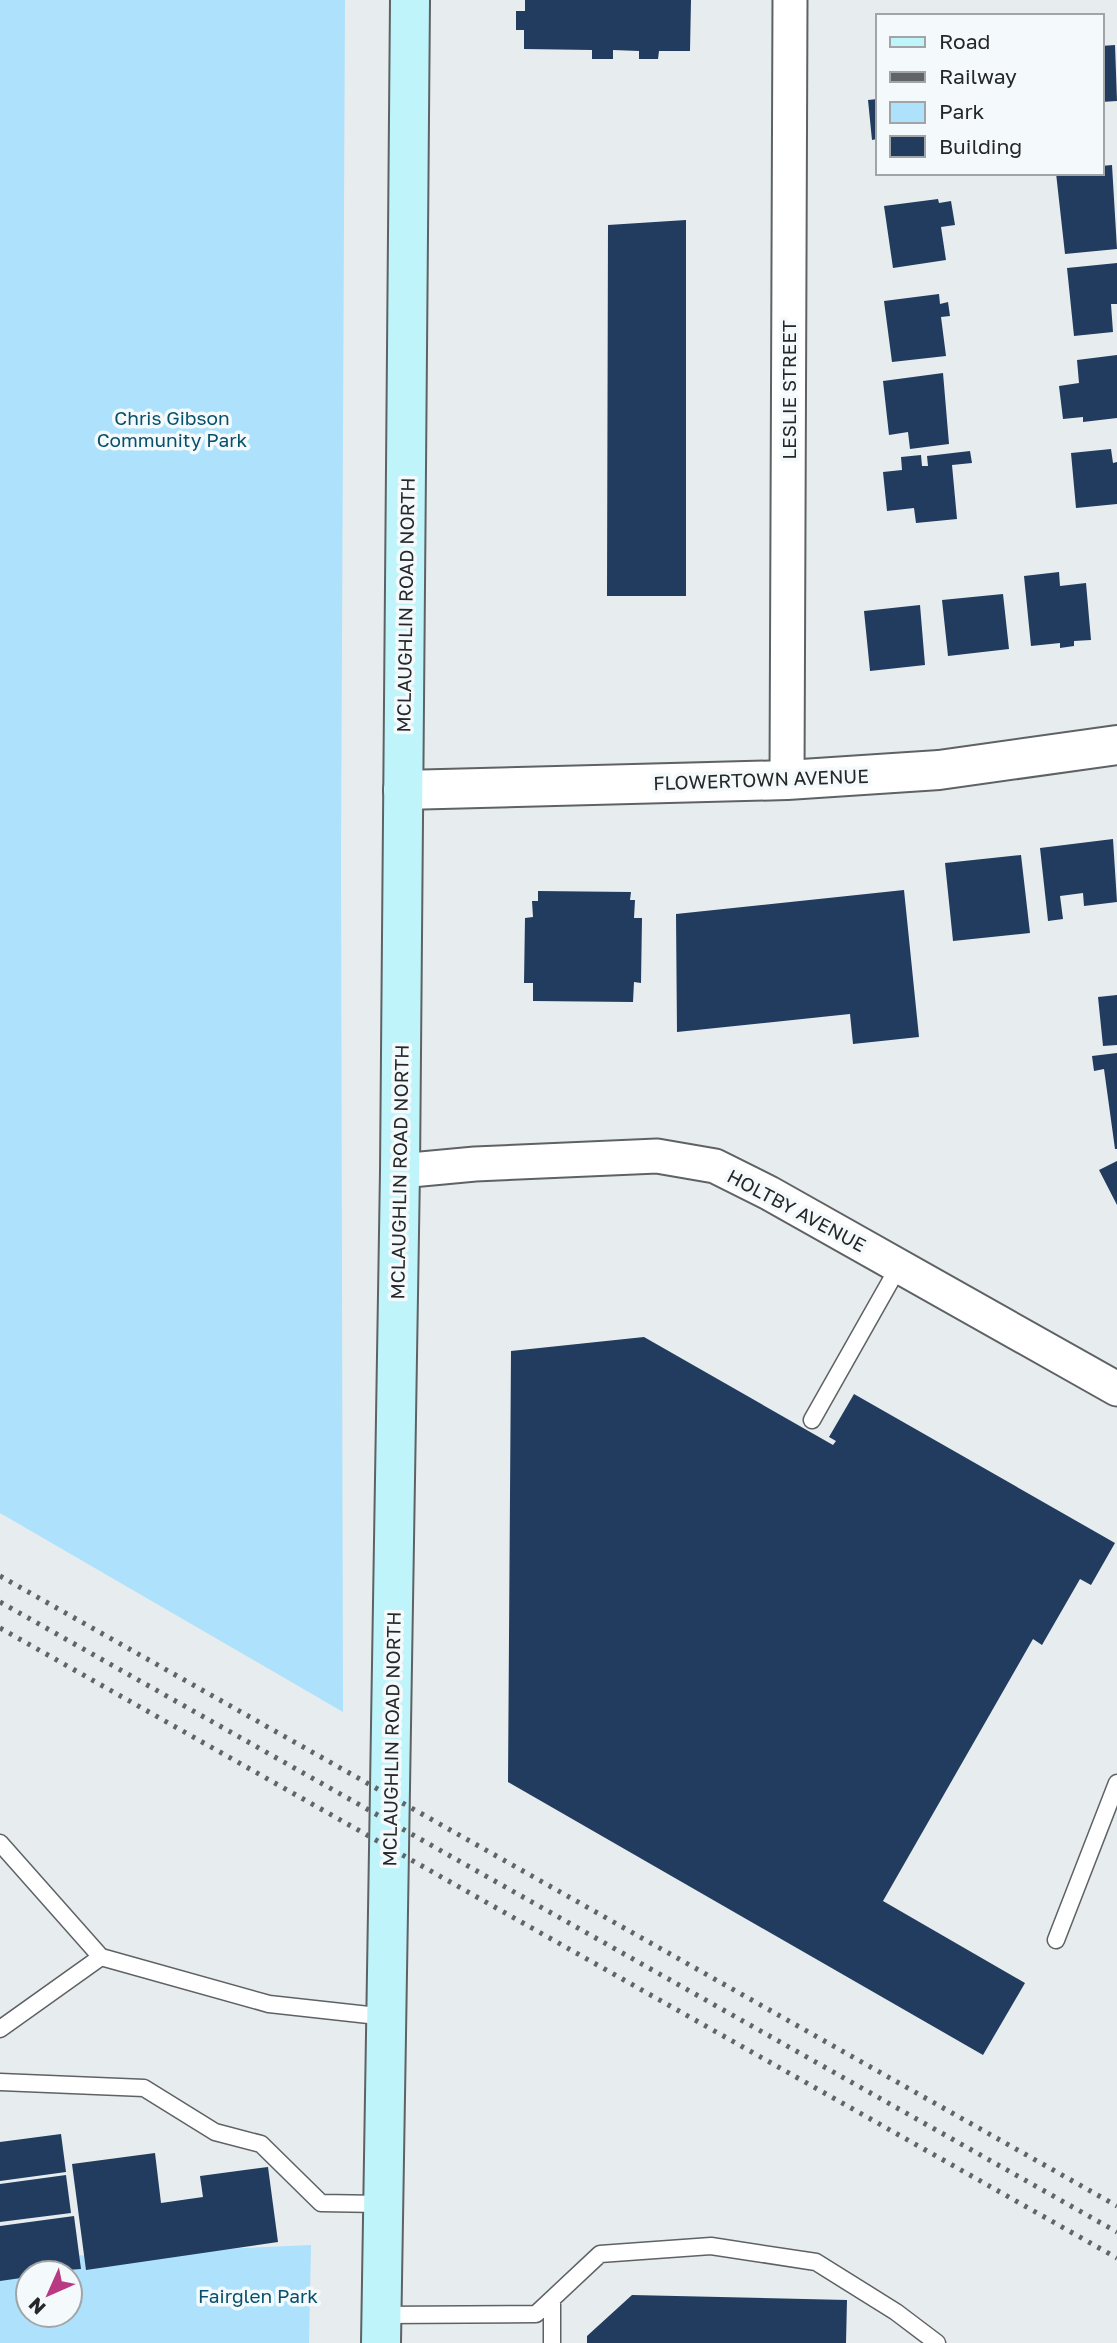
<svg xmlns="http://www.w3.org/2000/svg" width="1117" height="2343" font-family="'Golos Text',sans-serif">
	<rect width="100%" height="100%" fill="#e7ecef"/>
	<path fill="#ade1fc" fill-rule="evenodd" d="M 0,0 L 345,0 L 341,856 L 343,1712 L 0,1513 Z
		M 311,2245 L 309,2343 L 0,2343 L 0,2259 ZM 28,2273 L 70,2273 L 70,2315 L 28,2315 Z"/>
	<path fill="#213c5e" d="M 525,0 L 691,0 L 690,51 L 659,51 L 658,59 L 639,59 L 639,51 L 613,50 L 613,59 L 592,59 L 592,50 L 524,49 L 524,30 L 516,30 L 516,11 L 525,11 Z
		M 1115,45 L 1117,101 L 1101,102 L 1101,46 Z
		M 877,99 L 877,139 L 872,140 L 868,100 Z
		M 1112,165 L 1117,249 L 1065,254 L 1056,173 L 1101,173 L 1101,166 Z
		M 938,199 L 939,203 L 951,201 L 955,225 L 941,227 L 946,260 L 893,268 L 884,206 Z
		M 686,220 L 686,596 L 607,596 L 608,225 Z
		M 1117,263 L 1117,304 L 1111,304 L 1113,332 L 1074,336 L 1067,268 Z
		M 939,294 L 940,304 L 948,302 L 950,316 L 941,317 L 946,356 L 892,362 L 884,301 Z
		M 1117,355 L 1117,418 L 1083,422 L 1083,417 L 1063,419 L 1059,386 L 1079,383 L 1077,360 Z
		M 943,373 L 949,444 L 910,449 L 908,432 L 889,435 L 883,381 Z
		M 1111,449 L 1113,463 L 1117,462 L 1117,504 L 1076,508 L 1071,453 Z
		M 970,451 L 972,463 L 952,465 L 957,519 L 916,523 L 914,508 L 887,511 L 883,472 L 902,470 L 901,457 L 921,455 L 922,466 L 928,466 L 927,456 Z
		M 1059,572 L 1060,586 L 1086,583 L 1091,640 L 1074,641 L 1074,646 L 1060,648 L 1060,643 L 1031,646 L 1024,576 Z
		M 1003,594 L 1009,649 L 948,656 L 942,600 Z
		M 920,605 L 925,665 L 870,671 L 864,611 Z
		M 1113,839 L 1117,902 L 1084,906 L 1083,893 L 1060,896 L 1063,919 L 1048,921 L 1040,848 Z
		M 1021,855 L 1030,933 L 953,941 L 945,863 Z
		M 904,890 L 919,1037 L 853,1044 L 850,1014 L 677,1032 L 676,914 Z
		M 538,891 L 631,892 L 630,900 L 635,900 L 634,918 L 642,918 L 641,983 L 634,982 L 633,1002 L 533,1001 L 533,983 L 524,983 L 525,918 L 533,917 L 532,901 L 538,901 Z
		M 1117,995 L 1117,1045 L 1103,1046 L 1098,997 Z
		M 1117,1053 L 1117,1149 L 1115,1149 L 1104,1069 L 1094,1071 L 1092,1056 Z
		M 1117,1161 L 1117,1205 L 1099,1170 Z
		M 644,1337 L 833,1445 L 836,1441 L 829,1437 L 854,1394 L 1115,1543 L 1091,1585 L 1080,1579 L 1042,1645 L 1033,1639 L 883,1901 L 1025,1983 L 983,2055 L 508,1782 L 511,1351 Z
		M 61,2134 L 66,2172 L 0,2181 L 0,2142 Z
		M 155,2153 L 161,2203 L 203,2197 L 200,2176 L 268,2167 L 278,2242 L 86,2270 L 72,2164 Z
		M 66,2175 L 71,2213 L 0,2222 L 0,2184 Z
		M 74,2216 L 81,2269 L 28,2273 L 28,2277 L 0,2281 L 0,2226 Z
		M 632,2295 L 847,2300 L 846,2343 L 587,2343 L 587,2336 Z"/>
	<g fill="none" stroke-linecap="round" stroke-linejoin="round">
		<g stroke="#5e6265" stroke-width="19">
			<path id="service" d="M 812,1420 L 899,1266
				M 0,1843 L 101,1957 L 269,2004 L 387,2017
				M 1056,1940 L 1117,1783
				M 0,2029 L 101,1957
				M 0,2082 L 144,2088 L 215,2132 L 261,2144 L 321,2203 L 381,2204
				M 381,2315 L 536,2314 L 600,2254 L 711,2246 L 816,2262 L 896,2312 L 937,2343
				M 552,2343 L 552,2299"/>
		</g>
		<g stroke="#5e6265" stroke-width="37">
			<path id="minor" d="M 787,780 L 790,0
				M 400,1171 L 475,1164 L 657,1156 L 715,1166 L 769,1193 L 1117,1389"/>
		</g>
		<g stroke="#5e6265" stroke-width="42">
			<path id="tertiary" d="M 403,790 L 787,780 L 939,770 L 1117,745"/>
		</g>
		<g stroke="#5e6265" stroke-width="42">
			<path id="secondary" d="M 381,2343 L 400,1171 L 410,0"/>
		</g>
		<use href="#service" stroke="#fff" stroke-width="16"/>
		<use href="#minor" stroke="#fff" stroke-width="33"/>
		<use href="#tertiary" stroke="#fff" stroke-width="38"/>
		<use href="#secondary" stroke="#bef4fa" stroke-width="38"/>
		<path stroke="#626567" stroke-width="5" stroke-dasharray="3.5 7" stroke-linecap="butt" d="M 0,1576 L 1117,2206
			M 0,1602 L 1117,2232
			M 0,1628 L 1117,2258"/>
	</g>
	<g text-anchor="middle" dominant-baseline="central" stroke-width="7" stroke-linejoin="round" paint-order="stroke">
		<g font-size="19" fill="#252728" stroke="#f4f9fc">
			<text transform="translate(788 390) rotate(-90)">LESLIE STREET</text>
			<text transform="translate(405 605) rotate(-89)">MCLAUGHLIN ROAD NORTH</text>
			<text transform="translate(761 779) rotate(-2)">FLOWERTOWN AVENUE</text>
			<text transform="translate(399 1172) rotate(-89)">MCLAUGHLIN ROAD NORTH</text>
			<text transform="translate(797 1210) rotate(28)">HOLTBY AVENUE</text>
			<text transform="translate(391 1739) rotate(-89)">MCLAUGHLIN ROAD NORTH</text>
		</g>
		<g font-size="19" fill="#06506b" stroke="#f4f9fc">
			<text x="172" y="417">Chris Gibson<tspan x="172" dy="22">Community Park</tspan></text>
			<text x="258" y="2295">Fairglen Park</text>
		</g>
	</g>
	<rect x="876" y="14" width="228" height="161" fill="#f4f9fc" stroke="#a1a5a7" stroke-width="2"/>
	<rect x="890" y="37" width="35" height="10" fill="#bef4fa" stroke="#a1a5a7" stroke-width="2"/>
	<text x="939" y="49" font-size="21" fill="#252728">Road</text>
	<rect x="890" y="72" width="35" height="10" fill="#626567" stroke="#a1a5a7" stroke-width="2"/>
	<text x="939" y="84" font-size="21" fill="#252728">Railway</text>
	<rect x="890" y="102" width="35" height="21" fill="#ade1fc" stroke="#a1a5a7" stroke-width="2"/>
	<text x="939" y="119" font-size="21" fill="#252728">Park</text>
	<rect x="890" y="136" width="35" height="21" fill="#213c5e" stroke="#a1a5a7" stroke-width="2"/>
	<text x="939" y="154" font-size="21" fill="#252728">Building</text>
	<g transform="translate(49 2294) rotate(225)"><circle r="33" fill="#f4f9fc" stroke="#a1a5a7" stroke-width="2"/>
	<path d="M0-5L12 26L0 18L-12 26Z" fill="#b93983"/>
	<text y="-10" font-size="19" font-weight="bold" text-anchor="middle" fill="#252728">N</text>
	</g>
</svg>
